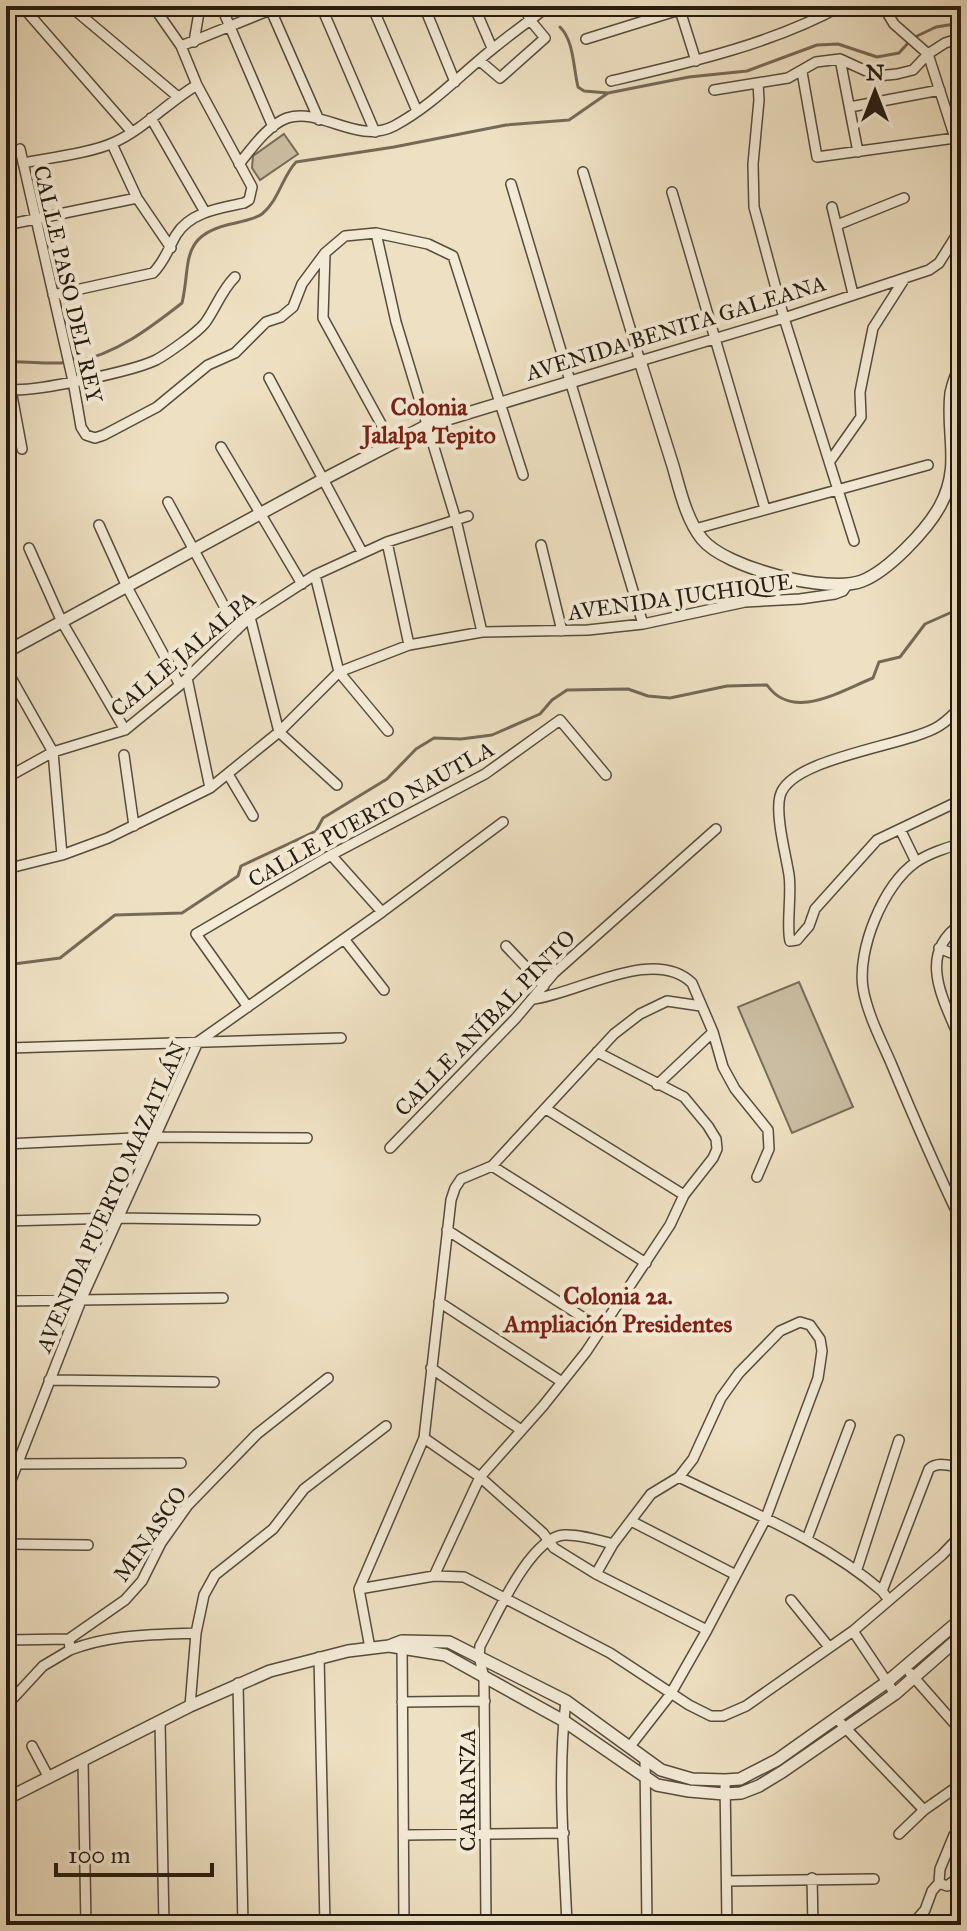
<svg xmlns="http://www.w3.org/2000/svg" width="967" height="1931" font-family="'IM FELL Great Primer',serif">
	<rect width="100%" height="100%" fill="#eee0c2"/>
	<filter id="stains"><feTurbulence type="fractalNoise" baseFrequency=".0025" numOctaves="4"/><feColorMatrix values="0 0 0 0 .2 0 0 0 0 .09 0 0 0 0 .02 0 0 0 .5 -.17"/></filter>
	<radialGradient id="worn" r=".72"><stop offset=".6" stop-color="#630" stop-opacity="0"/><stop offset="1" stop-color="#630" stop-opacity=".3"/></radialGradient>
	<path fill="#ccbfa4" stroke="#786d5a" stroke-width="2" d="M 284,134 L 298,154 L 260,180 L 252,168 L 253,156 Z
		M 799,982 L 853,1107 L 792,1133 L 738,1007 Z"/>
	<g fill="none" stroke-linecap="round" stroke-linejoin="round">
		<path stroke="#756957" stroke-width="3" d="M 560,27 C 574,41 573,66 578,87 L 584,91 L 608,93
			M 915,37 L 936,27 L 961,23
			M 6,362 C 28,361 52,365 74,362 C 115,355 150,328 182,303 C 191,266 179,237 227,225 C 238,222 254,220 262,214 C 279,200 282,177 296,162 L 394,147 L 506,125 L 569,120 L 608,93 L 689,77 L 747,71 L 817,45 L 838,44 L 877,57 L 899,53 L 909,42
			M 6,965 L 60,958 L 115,915 L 182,913 L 238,876 L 241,866 L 316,831 L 323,818 L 387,779 L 416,749 L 434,738 L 461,739 L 492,735 L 540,714 L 552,700 L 567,690 L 628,689 L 648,696 L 670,698 L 727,686 L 767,685 C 793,722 840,691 873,678 L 879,662 L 900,657 L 925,624 L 961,608"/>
		<g stroke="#574c3d" stroke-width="12">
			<path id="minor" d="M 70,6 L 177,96
				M 221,6 L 273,127
				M 269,6 L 319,120
				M 321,6 L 375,132
				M 372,6 L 417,111
				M 424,6 L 455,82
				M 474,6 L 492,48
				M 679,7 L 696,61
				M 28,13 L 132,132
				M 586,39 L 692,6
				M 194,42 L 200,6
				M 181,46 L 280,6
				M 840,59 L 858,152
				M 480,61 L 500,78 L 545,38 L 530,20 L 524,6
				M 802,72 L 817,157 L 955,138 L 928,54 L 894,24 L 883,6
				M 611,81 C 688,63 772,44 841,6
				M 758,83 L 759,100 L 753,164 L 754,207 L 784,318 L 854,541
				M 714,90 L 788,78 L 816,62 L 840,59 L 877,76 L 897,74 L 913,70 L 928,54 L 945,43 L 961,38
				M 850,107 L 940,90
				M 151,118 L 205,212
				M 112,144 L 137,198 L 171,248
				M 20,149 L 73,381 L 81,427 L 86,435 L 95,438 L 104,435 L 157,407 L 208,365 L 235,353 L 266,322 L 281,317 L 293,307 L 302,284 L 325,253 L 345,236 L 376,233 L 428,244 L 453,256 L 523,475
				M 23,163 C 48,158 92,153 115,142 C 145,128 168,102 197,85
				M 239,164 C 252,148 268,125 287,118 C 321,107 357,145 394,126 C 432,106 462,73 495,47 C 512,33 531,20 548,6
				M 583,172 L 640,361 L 784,318 L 929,270 L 939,263 L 961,228
				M 511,184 L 643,624
				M 672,192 L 765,509
				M 832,207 L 853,294
				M 6,225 L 137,198
				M 837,225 L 904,198
				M 376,233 L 396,322 L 456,520 L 482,632
				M 325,253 L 323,318 L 392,444
				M 53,295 L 153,273 C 165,261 168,249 176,235 C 190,212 220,208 244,203 L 249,200 L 252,187 L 197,85 L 181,46 L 153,6
				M 269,378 L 362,552
				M 6,389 C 29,394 133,371 156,360 C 167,354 197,333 205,323 C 216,308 221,291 235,277
				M 11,390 L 22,449
				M 221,447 L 302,584
				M 830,461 L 861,417 L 860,392 L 873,328 L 905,278
				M 168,502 L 237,630
				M 99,525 L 127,587 L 180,685
				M 695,529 L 928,465
				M 387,542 L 409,645
				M 541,545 L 562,631
				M 29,548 L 62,622 L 125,730
				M 315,575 L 339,672 L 388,731
				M 250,617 L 279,732 L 337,785
				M 6,669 L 53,752 L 62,855
				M 187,678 L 210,788
				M 961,706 C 955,713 947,721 939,726 C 908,746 790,757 780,796 C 775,815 786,855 789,875 C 792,895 786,926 790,941 L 797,940 L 802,934 L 809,926 L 815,909 L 877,840 L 961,800
				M 124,755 L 134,826
				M 228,774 L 253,816
				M 6,778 L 53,752 L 125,730 L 180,685 L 250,617 L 315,575 L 387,542 L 468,516
				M 900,829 L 916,862
				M 961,844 C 947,847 928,854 916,862 C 883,885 857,950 863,988 C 867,1013 881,1040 891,1063 C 913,1116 936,1169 961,1221
				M 331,855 L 382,912
				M 6,869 L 62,855 L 108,838 L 210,788 L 279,732 L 339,672 L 409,645 L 482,632 L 588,630 L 643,624 L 745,602 L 800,599 L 835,594 L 843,591 L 847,585
				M 961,924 C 915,955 945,1002 961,1042
				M 344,939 L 384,990
				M 506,946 L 544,986
				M 939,948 L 961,957
				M 534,999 C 579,993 654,946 692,983 L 713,1032 L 723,1067 L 735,1089 L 768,1130 L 769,1149 L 757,1177
				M 248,1007 L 196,934 L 331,855 L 485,774 L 560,720 L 606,775
				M 9,1048 L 341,1038
				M 657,1085 L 713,1032
				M 546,1109 L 684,1195
				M 6,1144 L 155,1137 L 307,1138
				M 390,1148 L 516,1018 L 554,973 L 716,829
				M 492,1166 L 646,1263
				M 6,1221 L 118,1218 L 255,1220
				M 447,1230 L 601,1329
				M 6,1301 L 223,1298
				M 439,1302 L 562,1382
				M 431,1368 L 521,1430
				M 49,1380 L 214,1382
				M 424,1438 L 480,1477 L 543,1533 L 554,1548 L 596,1574 L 707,1630
				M 17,1464 L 181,1463
				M 679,1477 C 748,1511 823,1540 882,1591
				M 6,1493 L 82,1298 L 198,1042 L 382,912 L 503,822
				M 631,1521 L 736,1575
				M 807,1539 L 850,1425
				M 6,1544 L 88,1545
				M 857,1569 L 899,1440
				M 596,1574 L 613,1544 L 651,1494 L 679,1477 L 693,1459 L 721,1398 L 739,1373 L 780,1331 L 800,1322 L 810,1325 L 820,1339 L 822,1351 L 818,1378 L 765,1520 L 707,1630 L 670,1695 L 631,1745
				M 434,1576 L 480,1477 L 543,1406 L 586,1352 L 670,1225 L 684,1195 L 713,1158 L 717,1149 L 716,1139 L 708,1126 L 684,1097 L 597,1052
				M 359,1589 L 434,1576 L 464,1577 L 610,1653 L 689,1705 L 711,1716 L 723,1716 L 746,1706 L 853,1631 L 942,1555 L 961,1535
				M 885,1595 L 882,1591 L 929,1469 C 938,1461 950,1466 961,1468
				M 791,1600 L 829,1647
				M 853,1631 L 895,1694
				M 6,1640 L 69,1639
				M 402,1644 L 404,1925
				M 370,1648 L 359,1589 L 424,1438 L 451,1200 L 455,1188 L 461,1179 L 492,1166 L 614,1034 L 640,1014 L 667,1001 L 701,1006
				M 70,1650 C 111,1634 152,1635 196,1633
				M 319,1657 L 325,1925
				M 910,1673 L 961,1731
				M 238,1683 L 243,1925
				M 566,1701 C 557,1773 564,1852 567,1925
				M 402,1702 L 485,1701
				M 6,1706 L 43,1666 L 70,1650 L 69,1639 L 125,1600 L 142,1581 L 161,1543 L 188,1505 L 257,1434 L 328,1378
				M 190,1706 L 196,1633 L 204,1595 L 215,1575 L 273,1529 L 304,1489 L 386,1426
				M 836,1718 L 924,1810
				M 160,1721 L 164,1925
				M 32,1746 L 49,1778
				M 645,1759 L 647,1925
				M 83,1760 L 86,1925
				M 725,1780 L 727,1923
				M 899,1834 L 924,1810 L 961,1784
				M 404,1835 L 564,1833
				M 812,1878 L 813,1925
				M 727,1881 L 874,1879
				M 939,1883 L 947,1886 L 961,1876
				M 486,1925 L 484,1678 L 479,1656 L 480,1646 C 495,1619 530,1537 564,1535 C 579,1534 598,1540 613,1544
				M 698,1925 L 741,1923 L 748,1925
				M 912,1925 L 925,1910 L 932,1891 L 939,1883 L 940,1869 L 954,1835 L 961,1829"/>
		</g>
		<g stroke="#574c3d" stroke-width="14">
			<path id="tertiary" d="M 6,652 L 324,479 L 428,425 L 640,361 C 651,396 662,431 673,466 C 680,490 686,519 702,539 C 725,568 828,594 862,581 C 888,571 927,530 940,506 C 962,466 946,434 951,393 C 953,383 957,373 961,364
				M 389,1646 L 445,1655 L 564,1721 L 657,1785 L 689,1791 L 724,1794 L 741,1793 L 759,1786 L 782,1772 L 895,1694 L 961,1636
				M 6,1799 L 190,1706 L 270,1671 L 348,1651 L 389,1646 L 402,1641 L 449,1642 L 566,1701 L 661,1770 L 692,1779 L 725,1780 L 740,1779 L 777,1760 L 887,1682 L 961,1619"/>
		</g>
		<use href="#minor" stroke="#f4ebd7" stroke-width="9"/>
		<use href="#tertiary" stroke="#f4ebd7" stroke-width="11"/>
	</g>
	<g text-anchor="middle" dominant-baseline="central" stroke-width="8" stroke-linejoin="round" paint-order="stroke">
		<g font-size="22" fill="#251b11" stroke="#f4ebd7">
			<text transform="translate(68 284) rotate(77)">CALLE PASO DEL REY</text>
			<text transform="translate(676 328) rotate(-17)">AVENIDA BENITA GALEANA</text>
			<text transform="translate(680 597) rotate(-8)">AVENIDA JUCHIQUE</text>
			<text transform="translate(183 654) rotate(-40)">CALLE JALALPA</text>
			<text transform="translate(371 814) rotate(-29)">CALLE PUERTO NAUTLA</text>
			<text transform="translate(485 1023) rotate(-46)">CALLE ANÍBAL PINTO</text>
			<text transform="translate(111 1197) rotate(-66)">AVENIDA PUERTO MAZATLÁN</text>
			<text transform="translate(150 1534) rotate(-55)">MINASCO</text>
			<text transform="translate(467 1790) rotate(-90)">CARRANZA</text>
		</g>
		<g font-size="24" font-weight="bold" fill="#7a1f14" stroke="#f4ebd7">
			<text x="429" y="407">Colonia<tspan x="429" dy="28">Jalalpa Tepito</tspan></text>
			<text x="618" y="1296">Colonia 2a.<tspan x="618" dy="28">Ampliación Presidentes</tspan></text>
		</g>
	</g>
	<rect width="967" height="1931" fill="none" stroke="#eee0c2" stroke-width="32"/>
	<rect x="8" y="8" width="951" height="1915" fill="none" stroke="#251b11" stroke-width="4"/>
	<rect x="16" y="16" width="935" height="1899" fill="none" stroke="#251b11" stroke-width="2"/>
	<g transform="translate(875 92)" stroke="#f4ebd7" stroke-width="6" paint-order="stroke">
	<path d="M0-6L14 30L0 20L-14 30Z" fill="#251b11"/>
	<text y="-12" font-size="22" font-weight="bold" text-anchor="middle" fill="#251b11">N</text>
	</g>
	<path d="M56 1863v12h156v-12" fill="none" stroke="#251b11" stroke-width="4"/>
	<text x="68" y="1863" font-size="24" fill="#251b11" stroke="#f4ebd7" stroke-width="6" paint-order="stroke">100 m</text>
	<rect width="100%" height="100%" filter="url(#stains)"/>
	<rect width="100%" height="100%" fill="url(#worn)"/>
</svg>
